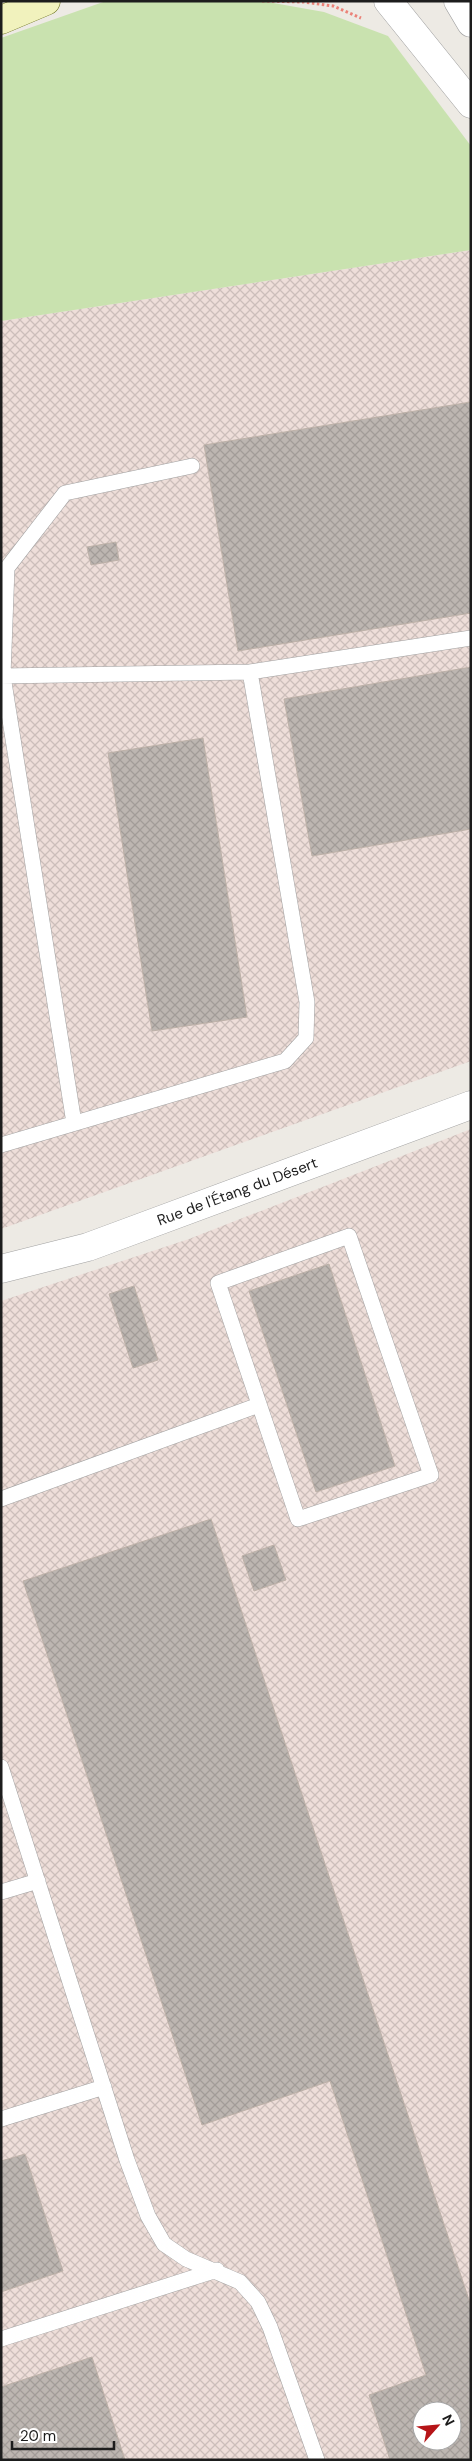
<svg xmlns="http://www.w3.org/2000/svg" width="472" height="2461" font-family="'DM Sans',sans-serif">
	<defs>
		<pattern id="military-cross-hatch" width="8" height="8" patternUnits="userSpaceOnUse" patternTransform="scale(1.25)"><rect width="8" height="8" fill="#eeded9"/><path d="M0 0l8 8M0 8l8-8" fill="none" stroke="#ccbeba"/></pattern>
		<pattern id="building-cross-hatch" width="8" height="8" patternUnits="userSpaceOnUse" patternTransform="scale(1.25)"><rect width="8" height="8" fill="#bdb6b1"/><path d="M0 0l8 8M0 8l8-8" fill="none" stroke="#a29c98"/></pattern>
	</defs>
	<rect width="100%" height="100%" fill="#edeae4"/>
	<path fill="url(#military-cross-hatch)" fill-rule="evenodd" d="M 471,250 L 471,1061 L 1,1229 L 1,321 Z
		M 471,1129 L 471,2460 L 1,2460 L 1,1301 L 189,1239 ZM 422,2411 L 452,2411 L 452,2441 L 422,2441 Z"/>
	<path fill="#c9e2af" d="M 106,1 L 262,1 L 324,12 L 388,36 L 471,146 L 471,250 L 1,321 L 1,38 Z"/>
	<path fill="url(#building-cross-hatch)" stroke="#bdb1a8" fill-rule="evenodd" d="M 471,402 L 471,613 L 238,651 L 204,445 Z
		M 116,542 L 119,560 L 91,565 L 87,547 Z
		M 471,667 L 471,829 L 312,856 L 284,699 Z
		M 203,738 L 247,1017 L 152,1031 L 108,753 Z
		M 329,1264 L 395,1466 L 316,1492 L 249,1291 Z
		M 134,1286 L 158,1360 L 133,1368 L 109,1294 Z
		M 211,1519 L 471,2306 L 471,2460 L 390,2460 L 369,2395 L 426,2375 L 330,2081 L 202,2125 L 23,1581 ZM 422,2411 L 452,2411 L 452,2441 L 422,2441 Z
		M 274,1545 L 286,1580 L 254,1591 L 242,1556 Z
		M 25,2154 L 63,2271 L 1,2292 L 1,2161 Z
		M 92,2357 L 125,2460 L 1,2460 L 1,2387 Z"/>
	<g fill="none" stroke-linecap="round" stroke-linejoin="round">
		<g stroke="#a1a1a1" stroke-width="16">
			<path id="lane" d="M 1,676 L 250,672 L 471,638
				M 74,1123 L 3,676 L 7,568 L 65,493 L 192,466
				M 1,1145 L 285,1061 L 306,1038 L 307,1002 L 250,672
				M 349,1236 L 431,1475 L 298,1519 L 218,1283 Z
				M 1,1499 L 259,1405
				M 1,1767 L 127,2160 L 148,2216 L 164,2244 L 186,2259 L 240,2282 L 258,2302 L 270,2327 L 317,2460
				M 1,1892 L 38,1881
				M 1,2119 L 104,2087
				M 1,2339 L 217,2270"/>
		</g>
		<g stroke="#a1a1a1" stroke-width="29">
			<g id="street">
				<path d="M 388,1 L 471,104"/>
				<path d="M 458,1 L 471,23"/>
				<path id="s1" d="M 1,1269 L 88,1247 L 471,1105"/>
			</g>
		</g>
		<g stroke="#616910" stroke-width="29">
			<path id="secondary" d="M 1,20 L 46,1"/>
		</g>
		<path stroke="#eb8278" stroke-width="3" stroke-dasharray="2.5 2.5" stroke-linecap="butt" d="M 262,1 L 304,2 L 333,6 L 361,18"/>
		<use href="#lane" stroke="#fff" stroke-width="15"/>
		<use href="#street" stroke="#fff" stroke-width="28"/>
		<use href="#secondary" stroke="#f1f2bd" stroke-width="28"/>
	</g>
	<g text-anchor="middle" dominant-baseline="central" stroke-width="4" stroke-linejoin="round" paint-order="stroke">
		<g font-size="15" fill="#1d1d1d" stroke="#fff">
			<text stroke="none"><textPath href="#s1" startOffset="249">Rue de l'Étang du Désert</textPath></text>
		</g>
	</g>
	<rect width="472" height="2461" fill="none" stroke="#1d1d1d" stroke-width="5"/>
	<g transform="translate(437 2426) rotate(63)"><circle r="24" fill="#ffffff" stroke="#a5a5a5"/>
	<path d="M0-4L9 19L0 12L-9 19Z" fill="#b61518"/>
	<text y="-8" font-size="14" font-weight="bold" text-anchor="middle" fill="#1d1d1d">N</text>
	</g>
	<path d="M12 2441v8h102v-8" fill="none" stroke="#1d1d1d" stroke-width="2.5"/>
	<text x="20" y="2441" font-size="15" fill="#1d1d1d" stroke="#ffffff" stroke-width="4" paint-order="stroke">20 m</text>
</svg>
